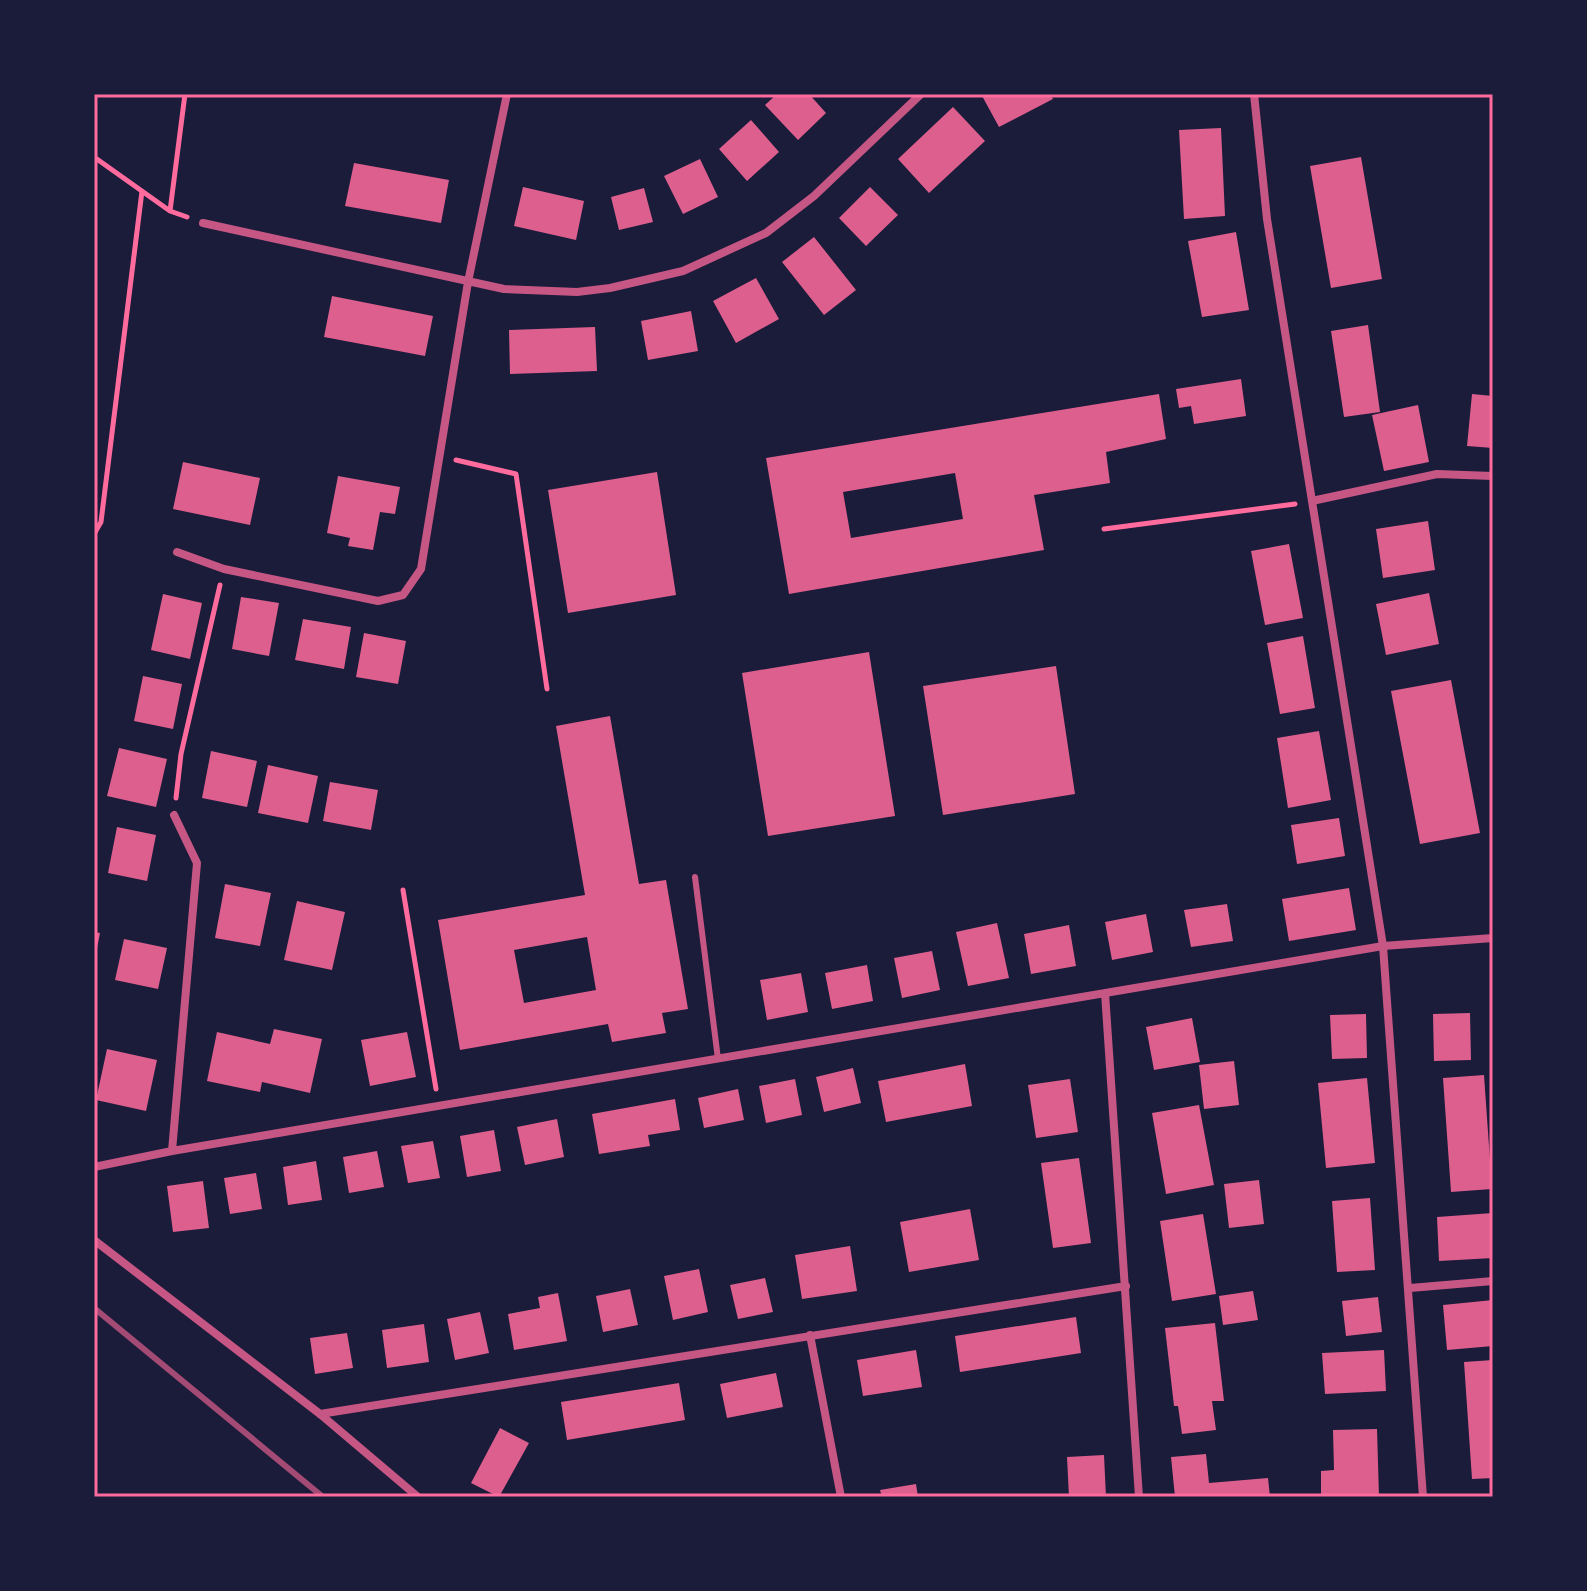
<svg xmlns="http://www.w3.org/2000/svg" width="1587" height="1591" font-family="'Libre Baskerville',serif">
	<rect width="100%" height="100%" fill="#1b1b3a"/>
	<path fill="#dd5f8e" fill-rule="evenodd" d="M 777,94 L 809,94 L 826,113 L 798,140 L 765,105 Z
		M 981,94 L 1050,94 L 1053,99 L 999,127 Z
		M 953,107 L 985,141 L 929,193 L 898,159 Z
		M 751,120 L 779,152 L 747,181 L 719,149 Z
		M 1221,128 L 1225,216 L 1184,219 L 1179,130 Z
		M 1361,157 L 1382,279 L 1331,288 L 1310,166 Z
		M 700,159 L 718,197 L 683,214 L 664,176 Z
		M 354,163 L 449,180 L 441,223 L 345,206 Z
		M 523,187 L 584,201 L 576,240 L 514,226 Z
		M 870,187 L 898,215 L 866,246 L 839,218 Z
		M 644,188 L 653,222 L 619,230 L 611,197 Z
		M 1236,232 L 1249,310 L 1202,317 L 1188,241 Z
		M 814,237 L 856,290 L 824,315 L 782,262 Z
		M 756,278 L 779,319 L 736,343 L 713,301 Z
		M 332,296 L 433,316 L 425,356 L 324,337 Z
		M 691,311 L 698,351 L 648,360 L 641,321 Z
		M 1368,325 L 1380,412 L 1344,417 L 1331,331 Z
		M 595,327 L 597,371 L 510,374 L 509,330 Z
		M 1241,379 L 1246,416 L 1194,424 L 1191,406 L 1179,408 L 1176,389 Z
		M 1159,394 L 1166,439 L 1106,452 L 1110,483 L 1034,495 L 1044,550 L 789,594 L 766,458 ZM 955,473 L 963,519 L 851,538 L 843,492 Z
		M 1472,394 L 1493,396 L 1493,448 L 1467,446 Z
		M 1418,405 L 1429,462 L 1384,471 L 1372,415 Z
		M 183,462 L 260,478 L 250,525 L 173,509 Z
		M 657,472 L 676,595 L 568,613 L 548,490 Z
		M 338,476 L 400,487 L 395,514 L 380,512 L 373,550 L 348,546 L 350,538 L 327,533 Z
		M 1428,521 L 1435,570 L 1383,578 L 1376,529 Z
		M 1289,544 L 1303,618 L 1265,625 L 1251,551 Z
		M 1429,593 L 1439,644 L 1386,655 L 1376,604 Z
		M 163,594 L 202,603 L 190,659 L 151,650 Z
		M 241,597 L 279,603 L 269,656 L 232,649 Z
		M 303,619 L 351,627 L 344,669 L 295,660 Z
		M 364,633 L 406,641 L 398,684 L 356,677 Z
		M 1303,636 L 1315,708 L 1280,714 L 1267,643 Z
		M 869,652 L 895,816 L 768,836 L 742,673 Z
		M 1056,666 L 1075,794 L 943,815 L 923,686 Z
		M 143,676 L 182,684 L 173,729 L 134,721 Z
		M 1451,680 L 1480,833 L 1420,844 L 1391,691 Z
		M 610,716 L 639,884 L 666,880 L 688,1009 L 662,1013 L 666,1033 L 612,1042 L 608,1024 L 460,1050 L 438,920 L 585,895 L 556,726 ZM 587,937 L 596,990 L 524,1003 L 514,950 Z
		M 1319,731 L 1331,800 L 1288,808 L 1277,738 Z
		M 119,748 L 167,759 L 156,807 L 107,796 Z
		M 211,751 L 257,761 L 247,807 L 202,798 Z
		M 268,765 L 318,776 L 308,823 L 258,813 Z
		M 330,782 L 378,790 L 371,830 L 323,821 Z
		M 1339,818 L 1345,856 L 1297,864 L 1291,825 Z
		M 117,827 L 156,835 L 147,881 L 108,873 Z
		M 225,884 L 271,893 L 260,946 L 215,938 Z
		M 1349,888 L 1356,930 L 1289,941 L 1282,899 Z
		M 297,901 L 345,912 L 332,970 L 284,960 Z
		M 1227,904 L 1233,941 L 1191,947 L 1184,910 Z
		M 1146,914 L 1153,952 L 1112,960 L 1105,922 Z
		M 997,923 L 1009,978 L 968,986 L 956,932 Z
		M 1069,925 L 1076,966 L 1031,974 L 1024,934 Z
		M 94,932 L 100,933 L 95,959 L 94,959 Z
		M 124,939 L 167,948 L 158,989 L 115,980 Z
		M 932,951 L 940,990 L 902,998 L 894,958 Z
		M 867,965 L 873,1001 L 832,1009 L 825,973 Z
		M 801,973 L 808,1012 L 767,1020 L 760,980 Z
		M 1470,1013 L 1471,1060 L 1434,1061 L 1433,1014 Z
		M 1366,1014 L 1367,1058 L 1332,1059 L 1330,1015 Z
		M 1192,1018 L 1200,1062 L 1154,1070 L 1146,1027 Z
		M 274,1029 L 322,1039 L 310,1093 L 262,1082 L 260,1092 L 207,1081 L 217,1032 L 270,1044 Z
		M 407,1032 L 416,1077 L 370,1086 L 361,1040 Z
		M 107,1049 L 157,1060 L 146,1111 L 96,1100 Z
		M 1234,1061 L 1239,1105 L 1204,1109 L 1199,1065 Z
		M 965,1064 L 972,1106 L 886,1122 L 878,1081 Z
		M 853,1068 L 861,1103 L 824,1112 L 816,1077 Z
		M 1484,1075 L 1492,1189 L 1451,1192 L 1443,1078 Z
		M 1367,1078 L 1375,1163 L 1326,1168 L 1318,1083 Z
		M 795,1079 L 802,1115 L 766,1123 L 759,1086 Z
		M 1070,1079 L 1078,1132 L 1036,1138 L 1028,1085 Z
		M 738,1089 L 744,1120 L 704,1128 L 698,1098 Z
		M 675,1099 L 680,1130 L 648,1135 L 650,1146 L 599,1154 L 592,1114 Z
		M 1199,1105 L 1214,1185 L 1166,1194 L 1152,1113 Z
		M 557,1119 L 564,1157 L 525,1165 L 517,1127 Z
		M 494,1130 L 501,1171 L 467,1177 L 460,1136 Z
		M 433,1141 L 440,1178 L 408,1183 L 401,1146 Z
		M 377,1151 L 384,1187 L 349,1193 L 343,1157 Z
		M 1079,1158 L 1091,1243 L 1053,1248 L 1041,1163 Z
		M 316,1161 L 322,1200 L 288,1205 L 283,1167 Z
		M 256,1173 L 262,1209 L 230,1214 L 224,1178 Z
		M 1259,1180 L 1264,1224 L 1229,1228 L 1224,1184 Z
		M 203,1181 L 209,1228 L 173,1232 L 167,1186 Z
		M 1370,1198 L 1375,1270 L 1337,1272 L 1332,1201 Z
		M 970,1209 L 979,1260 L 909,1272 L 900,1222 Z
		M 1493,1213 L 1493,1258 L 1439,1261 L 1437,1217 Z
		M 1203,1214 L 1216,1294 L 1172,1301 L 1160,1221 Z
		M 850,1246 L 857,1291 L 802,1299 L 795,1255 Z
		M 699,1269 L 708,1312 L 673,1320 L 664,1276 Z
		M 765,1278 L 773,1312 L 738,1319 L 730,1285 Z
		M 630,1289 L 638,1325 L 603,1332 L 596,1296 Z
		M 1253,1291 L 1258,1320 L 1223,1325 L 1219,1296 Z
		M 558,1293 L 567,1341 L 514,1350 L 508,1314 L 540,1308 L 538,1297 Z
		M 1378,1297 L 1382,1332 L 1346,1336 L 1342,1301 Z
		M 1493,1300 L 1493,1346 L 1447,1350 L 1443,1305 Z
		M 480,1312 L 489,1353 L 455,1360 L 447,1319 Z
		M 1076,1317 L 1081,1353 L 960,1372 L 955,1336 Z
		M 1215,1323 L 1224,1401 L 1212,1401 L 1216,1430 L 1182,1434 L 1178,1406 L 1174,1406 L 1165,1328 Z
		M 424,1324 L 429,1362 L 387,1368 L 382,1330 Z
		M 347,1333 L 353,1368 L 315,1374 L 310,1338 Z
		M 916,1350 L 922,1387 L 863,1396 L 857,1360 Z
		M 1384,1350 L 1386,1391 L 1325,1394 L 1322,1353 Z
		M 1493,1360 L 1493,1478 L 1472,1479 L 1464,1362 Z
		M 776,1373 L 783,1407 L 727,1418 L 720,1384 Z
		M 679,1383 L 685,1420 L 567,1440 L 561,1402 Z
		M 500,1428 L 529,1443 L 499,1497 L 471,1483 Z
		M 1377,1429 L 1379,1497 L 1321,1497 L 1321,1471 L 1334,1470 L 1333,1430 Z
		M 1206,1454 L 1209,1483 L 1268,1478 L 1270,1497 L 1175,1497 L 1171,1457 Z
		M 1104,1455 L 1106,1497 L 1069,1497 L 1067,1457 Z
		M 916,1484 L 918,1497 L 882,1497 L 880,1490 Z"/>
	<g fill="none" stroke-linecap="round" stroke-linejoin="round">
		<path stroke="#ff6b9d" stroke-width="5" d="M 94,157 L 170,211 L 187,217
			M 170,211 L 185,94
			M 456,460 L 516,474 L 547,689
			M 1104,529 L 1295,504
			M 94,534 L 101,522 L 142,191
			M 176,798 L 181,754 L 220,585
			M 403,890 L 436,1089"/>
		<path stroke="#c65784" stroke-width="6" d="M 695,877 L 718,1059"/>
		<path stroke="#c65784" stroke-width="8" d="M 1254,94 L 1267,219 L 1383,946 L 1423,1497
			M 203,223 L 504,289 L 577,292 L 610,288 L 683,271 L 766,233 L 814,196 L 921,94
			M 1312,501 L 1437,474 L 1493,476
			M 177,552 L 224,569 L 378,601 L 403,595 L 421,569 L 468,282 L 507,94
			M 1105,993 L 1139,1497
			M 172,1151 L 197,863 L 174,815
			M 94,1167 L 172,1151 L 1383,946 L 1493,938
			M 94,1240 L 320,1414 L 418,1497
			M 1410,1288 L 1493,1281
			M 810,1335 L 841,1497
			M 320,1414 L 1126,1286"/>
		<path stroke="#a44b75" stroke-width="6" d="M 94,1308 L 323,1497"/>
	</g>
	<rect width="1587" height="1591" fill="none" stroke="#1b1b3a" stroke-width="192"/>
	<rect x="96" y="96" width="1395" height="1399" fill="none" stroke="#ff6b9d" stroke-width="3"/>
</svg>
